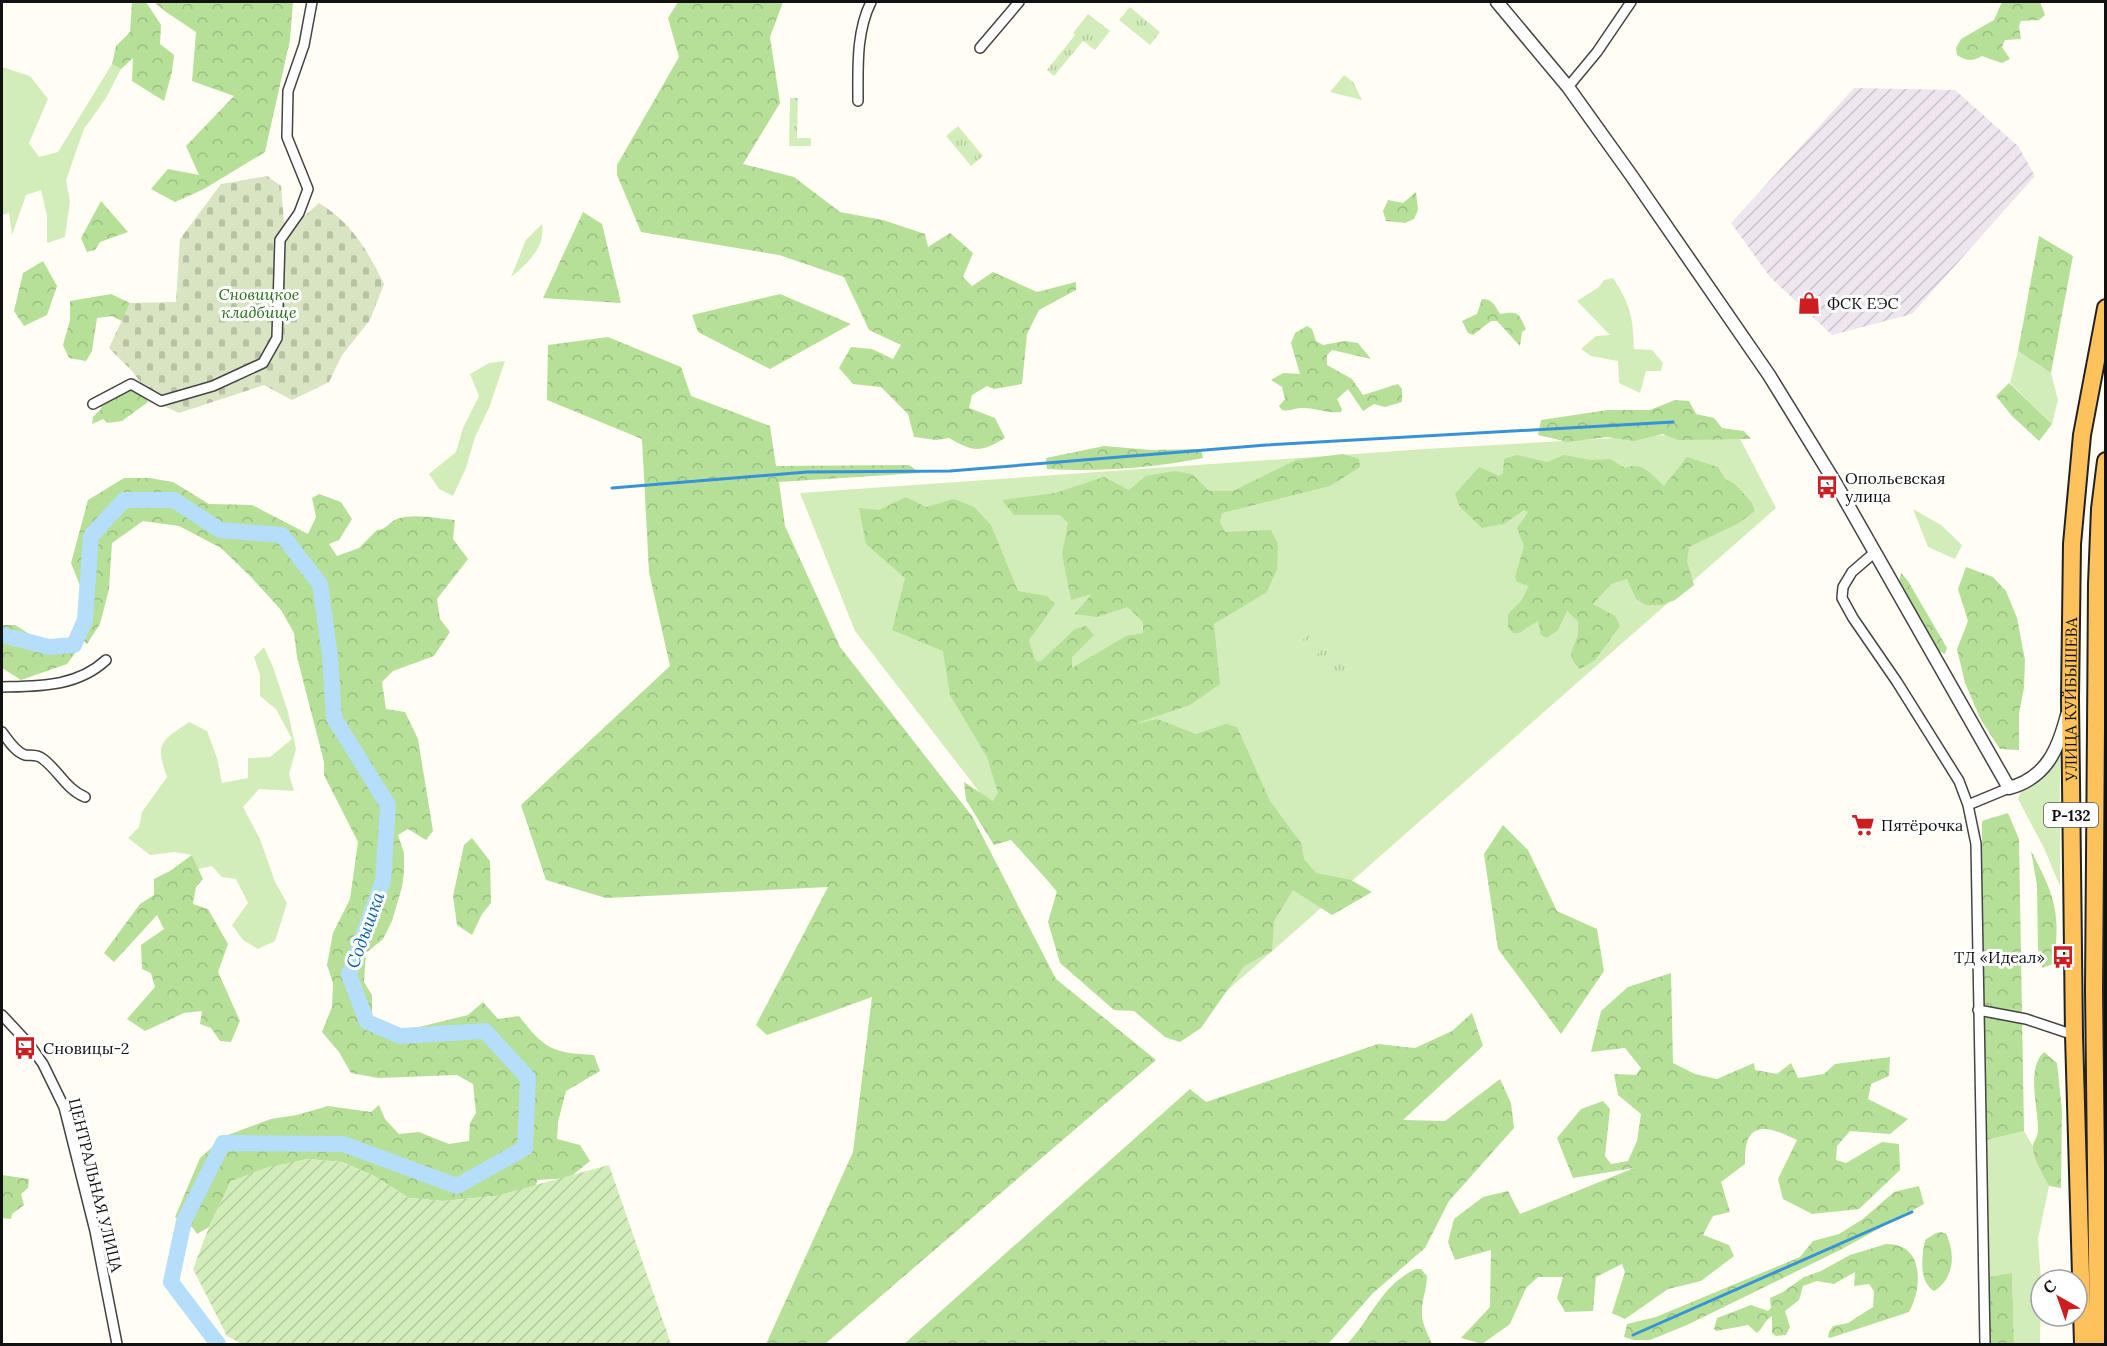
<svg xmlns="http://www.w3.org/2000/svg" width="2107" height="1346" font-family="Lora,serif">
	<defs>
		<pattern id="industrial-furrows" width="10" height="10" patternUnits="userSpaceOnUse" patternTransform="scale(1.5)"><rect width="10" height="10" fill="#eee5ef"/><path d="M-1 1l2-2M0 10L10 0M9 11l2-2" fill="none" stroke="#cbc3cc"/></pattern>
		<pattern id="forest-crowns" width="20" height="18" patternUnits="userSpaceOnUse" patternTransform="scale(1.5)"><rect width="20" height="18" fill="#b6df98"/><path d="M2 6a3 3 0 1 1 6 0M12 15a3 3 0 1 1 6 0" fill="none" stroke="#9bbe82"/></pattern>
		<pattern id="cemetery-stones" width="16" height="16" patternUnits="userSpaceOnUse" patternTransform="scale(1.5)"><rect width="16" height="16" fill="#d8e4c2"/><path d="M2 7V4a2 2 0 0 1 4 0v3zM10 15v-3a2 2 0 0 1 4 0v3z" fill="#b8c3a6"/></pattern>
		<pattern id="park-tufts" width="24" height="20" patternUnits="userSpaceOnUse" patternTransform="scale(1.5)"><rect width="24" height="20" fill="#d3edba"/><path d="M3 7l-1-3M5 7V3M7 7l1-3M15 17l-1-3M17 17v-4M19 17l1-3" fill="none" stroke="#b4ca9f"/></pattern>
		<pattern id="garden-furrows" width="10" height="10" patternUnits="userSpaceOnUse" patternTransform="scale(1.5)"><rect width="10" height="10" fill="#d3edba"/><path d="M-1 1l2-2M0 10L10 0M9 11l2-2" fill="none" stroke="#b4ca9f"/></pattern>
	</defs>
	<rect width="100%" height="100%" fill="#fffdf4"/>
	<path fill="url(#industrial-furrows)" d="M 1854,88 L 1955,90 L 2018,146 L 2035,176 L 1912,314 L 1832,335 L 1770,277 L 1731,223 Z"/>
	<path fill="#d3edba" d="M 112,64 L 121,69 L 106,98 L 84,129 L 74,157 L 66,181 L 70,201 L 65,237 L 47,243 L 47,216 L 41,190 L 26,195 L 12,235 L 9,213 L 2,215 L 2,67 L 30,76 L 48,99 L 29,143 L 39,157 L 58,152 Z
		M 542,224 C 546,247 527,264 511,277 L 526,240 Z
		M 1613,278 C 1631,305 1633,318 1634,349 L 1652,350 L 1663,363 L 1661,371 L 1646,371 L 1640,393 L 1619,383 L 1618,361 L 1591,356 L 1581,349 L 1596,336 L 1610,335 L 1577,301 L 1599,287 L 1604,280 Z
		M 2018,351 L 2051,373 L 2058,400 L 2052,424 L 2010,383 Z
		M 505,361 L 489,408 L 475,437 L 466,468 L 453,496 L 439,489 L 429,474 L 456,452 L 463,428 L 479,396 L 470,374 L 489,363 Z
		M 1736,431 L 1776,508 L 1171,1040 L 855,631 L 800,493 L 1425,449 Z
		M 1913,509 L 1941,525 L 1962,545 L 1955,559 L 1928,547 Z
		M 264,647 L 273,667 L 288,712 L 296,749 L 289,774 L 294,791 L 259,789 L 243,807 L 260,839 L 275,882 L 287,903 L 275,941 L 258,949 L 243,940 L 232,925 L 248,903 L 236,879 L 222,877 L 212,866 L 198,869 L 192,855 L 174,852 L 150,855 L 128,838 L 139,827 L 142,812 L 167,777 C 155,743 160,742 189,722 L 207,731 L 217,758 L 222,783 L 248,778 L 248,758 L 270,757 L 292,739 L 276,709 L 260,696 L 260,675 L 254,657 Z
		M 2060,750 L 2060,886 L 2044,848 L 2018,799 L 2021,791 C 2043,785 2054,770 2060,750 Z
		M 2024,1131 L 2033,1146 L 2039,1167 L 2049,1186 L 2038,1239 L 2041,1281 L 2040,1344 L 2014,1344 L 2012,1274 L 1988,1277 L 1983,1141 Z"/>
	<path fill="url(#forest-crowns)" d="M 132,2 L 146,2 L 161,25 L 160,44 L 174,55 L 172,72 L 164,101 L 132,81 L 133,58 L 121,69 L 112,64 L 116,46 L 130,32 Z
		M 154,2 L 293,2 L 290,40 L 265,152 L 204,189 L 175,202 L 151,189 L 168,169 L 199,175 L 186,146 L 234,96 L 192,81 L 196,32 L 166,12 Z
		M 678,2 L 783,2 L 770,37 L 780,103 L 743,164 L 794,177 L 840,212 L 883,220 L 925,234 L 928,247 L 950,233 L 973,253 L 963,277 L 972,286 L 993,272 L 1037,292 L 1076,282 L 1076,290 L 1039,310 L 1027,334 L 1022,384 L 994,389 L 987,386 L 972,395 L 969,408 L 995,418 L 1005,438 C 980,453 973,452 949,438 L 936,440 L 914,437 L 908,414 L 881,387 L 853,384 L 839,368 L 851,347 L 872,349 L 893,359 L 901,345 L 869,330 L 844,277 L 779,255 L 641,232 L 617,175 L 617,165 L 679,57 L 668,18 Z
		M 2002,2 L 2040,2 L 2045,15 L 2039,20 L 2021,21 L 2019,26 L 2021,39 L 2005,40 L 2002,47 L 2010,59 L 2002,63 L 1982,56 C 1972,62 1967,61 1957,55 L 1956,48 L 1961,39 L 1994,20 Z
		M 1416,192 L 1418,210 L 1414,219 L 1405,223 L 1386,221 L 1383,211 L 1388,200 L 1403,203 Z
		M 101,201 L 128,232 L 100,242 L 95,250 L 87,252 L 81,238 Z
		M 583,212 L 602,224 L 621,303 L 543,298 Z
		M 2039,236 L 2073,256 L 2051,373 L 2018,351 Z
		M 43,261 L 57,286 L 47,315 L 24,326 L 14,311 L 23,273 Z
		M 111,294 L 130,303 L 122,321 L 112,316 L 97,318 L 92,351 L 86,361 L 69,358 L 63,345 L 70,320 L 70,301 Z
		M 780,294 L 851,324 L 770,369 L 698,332 L 692,315 Z
		M 1482,299 C 1493,299 1495,306 1500,314 C 1519,311 1518,312 1526,329 L 1522,332 L 1520,346 L 1497,321 L 1491,321 L 1473,335 L 1468,333 L 1462,321 L 1477,314 Z
		M 1307,326 L 1312,329 L 1316,341 L 1323,345 L 1345,341 L 1358,343 L 1371,359 L 1332,350 L 1327,355 L 1327,365 L 1352,379 L 1363,395 L 1398,384 L 1402,389 L 1402,402 L 1385,407 L 1374,404 L 1363,411 L 1348,389 L 1337,399 L 1342,409 L 1341,412 C 1327,414 1315,407 1301,408 C 1294,408 1290,412 1282,410 L 1279,406 L 1285,399 L 1282,387 L 1271,380 L 1283,373 L 1300,374 L 1291,343 L 1295,333 Z
		M 608,337 L 681,367 L 691,396 L 770,426 L 776,466 L 909,465 L 920,473 L 779,482 L 785,526 L 840,647 L 972,816 L 1056,979 L 1156,1060 L 825,1344 L 766,1344 L 853,1152 L 872,997 L 767,1035 L 756,1025 L 828,887 L 606,898 L 546,880 L 521,805 L 670,666 L 649,572 L 642,439 L 547,400 L 548,345 Z
		M 2009,383 L 2052,424 L 2039,441 L 2012,416 L 1996,396 Z
		M 128,385 L 141,390 L 148,402 L 122,421 L 107,423 L 103,419 L 92,424 L 93,417 L 101,409 L 102,403 Z
		M 1675,400 L 1689,401 L 1696,414 L 1714,418 L 1722,428 L 1744,431 L 1751,439 L 1678,440 L 1663,434 L 1634,441 L 1607,437 L 1568,442 L 1538,435 L 1541,420 L 1608,410 L 1650,410 Z
		M 1104,446 L 1151,450 L 1201,449 L 1203,458 C 1152,468 1098,472 1047,469 L 1046,458 Z
		M 1343,454 L 1359,459 L 1360,467 L 1330,486 L 1222,513 L 1220,522 L 1225,532 L 1271,530 L 1278,544 L 1277,569 L 1267,592 L 1214,624 L 1220,684 L 1190,705 L 1131,725 L 1157,719 L 1196,734 L 1226,724 L 1237,727 L 1270,801 L 1301,843 L 1304,859 L 1316,873 L 1351,880 L 1372,892 L 1332,915 L 1293,890 L 1274,921 L 1272,951 L 1244,966 L 1201,1028 L 1180,1042 L 1165,1037 L 1134,1011 L 1114,1010 L 1060,963 L 1048,922 L 1057,891 L 1011,840 L 994,845 L 966,800 L 964,782 L 993,801 L 998,793 L 987,757 L 950,695 L 943,651 L 892,630 L 905,578 L 866,544 L 859,508 L 879,510 L 906,497 L 926,507 L 954,499 L 974,507 L 991,525 L 1018,591 L 1047,596 L 1055,604 L 1029,640 L 1035,660 L 1040,662 L 1075,629 L 1086,626 L 1094,635 L 1072,657 L 1072,668 L 1126,636 L 1143,633 L 1143,622 L 1128,607 L 1097,617 L 1074,614 L 1092,594 L 1071,600 L 1062,554 L 1068,523 L 1060,515 L 1014,515 L 1002,500 L 1055,493 L 1104,477 L 1129,490 L 1146,476 L 1174,471 L 1192,474 L 1209,491 L 1233,491 L 1296,460 Z
		M 1517,455 L 1547,462 L 1564,455 L 1591,460 L 1610,459 L 1625,468 C 1643,461 1651,475 1664,486 L 1687,457 L 1718,467 L 1725,479 L 1735,484 L 1752,503 L 1755,511 L 1739,523 L 1689,547 L 1687,561 L 1694,585 L 1675,600 L 1662,605 L 1646,605 L 1636,599 L 1627,579 L 1611,584 L 1593,604 L 1615,616 L 1620,626 L 1595,660 L 1580,669 C 1566,655 1572,653 1577,637 C 1579,632 1578,626 1578,621 L 1567,611 L 1558,630 L 1547,638 L 1541,635 L 1538,621 L 1519,633 L 1513,633 L 1508,627 L 1508,614 L 1521,601 L 1529,586 L 1517,582 L 1515,577 L 1524,546 L 1517,528 L 1528,512 L 1524,510 L 1504,524 L 1482,528 L 1460,507 L 1455,494 L 1479,467 L 1499,476 L 1503,473 L 1504,459 Z
		M 124,478 L 150,478 L 173,482 L 209,504 L 252,505 L 308,534 L 316,517 L 312,498 L 319,494 L 341,502 L 352,519 L 339,540 L 329,544 L 337,556 L 359,548 L 377,530 C 386,530 389,522 397,519 C 414,513 438,519 455,520 L 453,539 L 468,559 L 437,599 L 440,619 L 450,632 L 434,656 L 393,671 L 382,682 L 386,709 L 405,712 L 418,739 L 433,831 L 426,840 L 408,829 L 398,835 L 404,853 L 404,873 L 402,887 L 392,921 L 383,939 L 366,953 L 364,982 L 372,995 L 372,1016 L 367,1022 L 400,1036 L 419,1027 L 468,1015 L 483,1002 L 498,1019 L 519,1016 C 544,1049 553,1053 594,1055 L 600,1071 L 566,1091 L 558,1122 L 557,1139 L 580,1145 L 590,1161 L 569,1178 L 537,1180 L 534,1196 L 495,1196 L 443,1201 L 409,1198 L 374,1176 L 342,1162 L 307,1159 L 231,1181 L 209,1227 L 197,1234 L 193,1228 L 175,1217 L 200,1158 L 225,1136 L 271,1119 L 297,1115 L 328,1106 L 371,1112 L 379,1105 L 385,1119 L 399,1134 L 419,1132 L 449,1144 L 469,1141 L 470,1123 L 476,1113 L 473,1084 L 457,1075 L 378,1078 L 351,1073 L 339,1052 L 322,1032 L 332,1007 L 333,983 L 327,965 L 333,933 L 350,899 L 358,842 L 324,775 L 324,762 L 297,657 L 294,633 L 281,610 L 252,578 L 221,548 L 179,526 L 143,521 L 112,543 L 109,589 L 100,624 L 87,644 L 81,639 L 93,618 L 71,563 L 88,500 Z
		M 1966,567 L 1993,577 L 2006,591 L 2017,618 L 2025,660 L 2024,688 L 2019,713 L 2019,750 L 2000,749 L 1981,720 L 1965,683 L 1957,649 L 1968,621 L 1958,589 Z
		M 1901,573 L 1908,581 L 1947,648 L 1945,654 L 1939,651 L 1899,583 Z
		M 2,625 L 15,625 L 31,635 L 78,649 L 67,664 L 21,680 L 2,668 Z
		M 2008,813 L 2019,839 L 2024,1131 L 1983,1141 L 1982,821 Z
		M 1503,825 L 1528,850 L 1557,911 L 1597,929 L 1604,971 L 1561,1034 L 1498,949 L 1484,854 Z
		M 472,838 L 490,861 L 491,903 L 482,914 L 472,935 L 457,925 L 453,896 L 464,845 Z
		M 2031,851 C 2054,894 2062,915 2053,964 L 2042,968 L 2038,948 L 2037,885 Z
		M 192,855 L 203,879 L 196,887 L 193,904 L 208,909 L 228,944 L 218,972 L 240,1021 L 231,1042 L 220,1041 L 211,1028 L 200,1024 L 202,1011 L 184,1013 L 145,1031 L 127,1019 L 155,987 L 151,973 L 142,969 L 141,945 L 164,929 L 157,915 L 114,962 L 104,953 L 140,904 L 154,895 L 154,879 L 170,871 Z
		M 1671,973 L 1673,1063 L 1695,1074 L 1717,1079 L 1754,1063 L 1755,1070 L 1777,1074 L 1791,1063 L 1798,1078 L 1824,1074 L 1835,1064 L 1890,1057 L 1889,1076 L 1871,1084 L 1868,1099 L 1908,1119 L 1890,1134 L 1850,1131 L 1837,1146 L 1836,1160 L 1846,1163 L 1882,1142 L 1899,1144 L 1900,1170 L 1859,1209 L 1812,1214 L 1783,1199 L 1778,1179 L 1797,1140 C 1783,1134 1758,1119 1748,1139 C 1745,1145 1745,1157 1745,1164 L 1721,1182 L 1730,1212 L 1713,1216 L 1703,1235 L 1729,1245 L 1734,1256 L 1701,1281 L 1668,1289 L 1625,1319 L 1612,1313 L 1625,1272 L 1622,1264 L 1596,1277 L 1593,1311 L 1565,1312 L 1557,1298 L 1563,1277 L 1538,1277 L 1526,1288 L 1510,1324 L 1482,1344 L 1461,1338 L 1490,1307 L 1491,1250 L 1455,1260 L 1448,1242 L 1454,1219 L 1483,1197 L 1508,1191 L 1520,1214 L 1634,1168 L 1573,1178 L 1557,1138 L 1581,1109 L 1603,1101 L 1610,1109 L 1605,1156 L 1611,1164 L 1628,1161 L 1637,1141 L 1641,1114 L 1618,1095 L 1614,1074 L 1636,1075 L 1641,1068 L 1625,1048 L 1591,1052 L 1601,1011 L 1628,987 Z
		M 1472,1013 L 1483,1046 L 1403,1120 L 1445,1121 L 1500,1079 L 1511,1103 L 1514,1128 L 1449,1201 L 1425,1248 L 1373,1293 L 1328,1344 L 904,1344 L 1190,1089 L 1206,1102 L 1378,1044 L 1415,1048 L 1452,1031 Z
		M 2044,1052 L 2057,1063 L 2062,1110 L 2061,1188 L 2049,1186 C 2043,1175 2033,1159 2033,1147 C 2033,1141 2039,1136 2038,1129 C 2038,1106 2026,1069 2044,1052 Z
		M 2,1175 L 29,1179 L 28,1188 L 21,1194 L 24,1205 L 12,1214 L 11,1219 L 2,1218 Z
		M 1919,1186 L 1924,1204 L 1842,1249 L 1687,1325 L 1650,1340 L 1634,1340 L 1624,1337 L 1627,1324 L 1656,1317 L 1800,1257 L 1813,1241 L 1839,1234 L 1863,1219 L 1894,1192 Z
		M 1941,1232 L 1946,1234 C 1956,1254 1954,1279 1934,1291 C 1918,1281 1922,1256 1925,1240 L 1936,1233 Z
		M 1886,1244 C 1924,1243 1923,1287 1909,1312 L 1830,1338 L 1828,1337 L 1829,1332 L 1833,1326 L 1848,1323 L 1873,1307 L 1874,1291 L 1869,1284 L 1854,1286 L 1855,1272 L 1834,1284 L 1817,1281 L 1803,1286 L 1799,1300 L 1785,1311 L 1790,1327 L 1786,1335 L 1776,1336 L 1772,1333 L 1772,1316 C 1764,1321 1763,1328 1757,1333 L 1748,1325 L 1716,1331 L 1714,1329 L 1717,1318 L 1751,1305 L 1768,1311 L 1771,1308 L 1770,1298 L 1783,1292 L 1804,1277 L 1821,1271 L 1850,1255 Z
		M 1416,1269 L 1421,1269 L 1427,1276 C 1427,1288 1422,1299 1422,1311 C 1421,1323 1428,1334 1432,1344 L 1347,1344 C 1371,1319 1382,1284 1416,1269 Z
		M 2012,1273 L 2014,1344 L 1990,1344 L 1988,1277 Z"/>
	<path fill="url(#cemetery-stones)" d="M 267,176 L 281,186 L 284,222 L 291,228 L 319,203 C 352,223 367,250 384,284 L 370,320 L 342,355 L 329,382 L 292,400 L 264,385 L 179,413 L 155,402 L 132,371 L 109,348 L 130,303 L 176,302 L 180,239 L 221,184 Z"/>
	<path fill="url(#park-tufts)" d="M 1130,7 L 1160,32 L 1150,45 L 1119,20 Z
		M 1088,14 L 1110,31 L 1095,50 L 1083,41 L 1054,76 L 1047,70 L 1075,35 L 1073,33 Z
		M 1344,75 L 1353,82 L 1362,100 L 1330,92 Z
		M 790,98 L 798,98 L 797,138 L 811,138 L 811,146 L 789,146 Z
		M 958,126 L 983,156 L 971,166 L 946,136 Z
		M 1314,625 L 1327,640 L 1306,657 L 1296,645 L 1306,637 L 1304,634 Z
		M 1330,643 L 1350,667 L 1335,679 L 1315,656 Z"/>
	<path fill="url(#garden-furrows)" d="M 307,1159 L 342,1162 L 374,1176 L 409,1198 L 443,1201 L 495,1196 L 609,1165 L 671,1344 L 242,1344 L 227,1336 L 193,1269 L 209,1227 L 231,1181 L 268,1167 Z"/>
	<g fill="none" stroke-linecap="round" stroke-linejoin="round">
		<path stroke="#3792d7" stroke-width="3" d="M 612,488 L 807,472 L 950,471 L 1266,445 L 1673,422
			M 1633,1335 L 1912,1212"/>
		<path stroke="#b5defa" stroke-width="16" d="M 2,635 L 49,647 L 74,645 L 85,620 L 91,536 L 124,500 L 174,500 L 220,530 L 282,535 L 320,584 L 330,656 L 334,718 L 388,805 L 383,881 L 349,975 L 367,1022 L 400,1036 L 485,1031 L 528,1078 L 525,1148 L 457,1186 L 343,1144 L 223,1143 L 184,1221 L 171,1282 L 218,1344"/>
		<g stroke="#444" stroke-width="12">
			<path id="minor" d="M 980,48 L 1019,2
				M 1568,87 L 1597,52 L 1631,2
				M 858,101 C 858,68 856,32 871,2
				M 93,404 L 131,384 L 161,401 L 213,386 L 263,363 L 277,338 L 280,240 L 299,213 L 308,189 L 287,137 L 288,91 L 304,45 L 312,2
				M 1874,553 L 1852,572 L 1843,587 L 1842,598 L 1853,618 L 1897,682 L 1959,781 L 1968,805 L 1976,844 L 1985,1344
				M 2,687 C 39,686 77,687 106,660
				M 2,732 C 8,740 15,752 25,755 C 32,756 37,754 43,759 C 58,770 67,790 85,797
				M 1968,805 L 2009,788
				M 1978,1010 L 2026,1019 L 2074,1035
				M 2,1015 L 29,1044 L 43,1064 L 64,1107 L 95,1231 L 117,1344"/>
		</g>
		<g stroke="#444" stroke-width="15">
			<path id="tertiary" d="M 1497,2 L 1568,87 L 1631,175 L 1769,375 L 1836,484 L 2009,788 C 2046,778 2058,750 2067,715"/>
		</g>
		<g stroke="#222" stroke-width="20">
			<g id="trunk">
				<path id="s1" d="M 2083,1344 L 2074,1035 L 2070,699 L 2072,544 L 2082,435 L 2106,308"/>
				<path d="M 2098,1344 L 2094,990 L 2096,728 L 2097,584 L 2100,509 L 2106,461"/>
			</g>
		</g>
		<use href="#minor" stroke="#fff" stroke-width="9"/>
		<use href="#tertiary" stroke="#fff" stroke-width="12"/>
		<use href="#trunk" stroke="#fec25c" stroke-width="16"/>
	</g>
	<defs>
		<g id="shop-bare" transform="scale(1.8)"><path d="M-5-2.5h2.3a2.7 3.5 0 0 1 5.4 0H5L5.5 6h-11ZM-1.5-2.5h3a1.5 2.3 0 0 0-3 0Z" fill="#cc1d21" stroke="#fff" stroke-width="2.5" paint-order="stroke"/></g>
		<g id="bus-bare" transform="scale(1.8)"><path d="M-5-6H5V4H4V6H2V4H-2V6H-4V4H-5ZM-3.5-4V0h7V-4ZM-3.5 1.2v1.5H-2V1.2ZM2 1.2v1.5H3.5V1.2Z" fill="#cc1d21" stroke="#fff" stroke-width="2.5" paint-order="stroke"/></g>
		<g id="supermarket-bare" transform="scale(1.8)"><path d="M-6-5.5h2.5l.6 2H6L4.5 2H-2.5L-4.4-4H-6ZM-1.5 3.2a1.3 1.3 0 1 0 .1 0ZM3 3.2a1.3 1.3 0 1 0 .1 0Z" fill="#cc1d21" stroke="#fff" stroke-width="2.5" paint-order="stroke"/></g>
	</defs>
	<g fill-rule="evenodd">
		<use href="#shop-bare" x="1809" y="303"/>
		<use href="#bus-bare" x="1827" y="487"/>
		<use href="#supermarket-bare" x="1863" y="825"/>
		<use href="#bus-bare" x="2063" y="957"/>
		<use href="#bus-bare" x="25" y="1048"/>
	</g>
	<g text-anchor="middle" dominant-baseline="central" stroke-width="6" stroke-linejoin="round" paint-order="stroke">
		<rect fill="#fff" stroke="#585858" stroke-width="1.5" x="2044" y="803" width="54" height="24" rx="4.5"/>
		<g font-size="15" font-weight="bold" fill="#111">
			<text x="2071" y="815">Р-132</text>
		</g>
		<g font-size="16" font-style="italic" fill="#2a6f1b" stroke="#fff">
			<text x="259" y="294">Сновицкое<tspan x="259" dy="18">кладбище</tspan></text>
		</g>
		<g font-size="16" fill="#111" stroke="#fff" text-anchor="start">
			<text x="1827" y="303">ФСК ЕЭС</text>
			<text x="1845" y="478">Опольевская<tspan x="1845" dy="18">улица</tspan></text>
			<text x="1881" y="825">Пятёрочка</text>
			<text x="2045" y="957" text-anchor="end">ТД «Идеал»</text>
			<text x="43" y="1048">Сновицы-2</text>
		</g>
		<g font-size="16" fill="#111" stroke="#fff">
			<text stroke="none"><textPath href="#s1" startOffset="645">УЛИЦА КУЙБЫШЕВА</textPath></text>
			<text transform="translate(96 1185) rotate(76)">ЦЕНТРАЛЬНАЯ УЛИЦА</text>
		</g>
		<g font-size="18" font-style="italic" fill="#0f64ad" stroke="#fff">
			<text transform="translate(365 930) rotate(-70)">Содышка</text>
		</g>
	</g>
	<rect width="2107" height="1346" fill="none" stroke="#111111" stroke-width="6"/>
	<g transform="translate(2059 1298) rotate(320)"><circle r="28" fill="#ffffff" stroke="#a0a0a0" stroke-width="1.5"/>
	<path d="M0-4.5L10 22L0 15L-10 22Z" fill="#cc1d21"/>
	<text y="-9" font-size="16" font-weight="bold" text-anchor="middle" fill="#111111">С</text>
	</g>
</svg>
